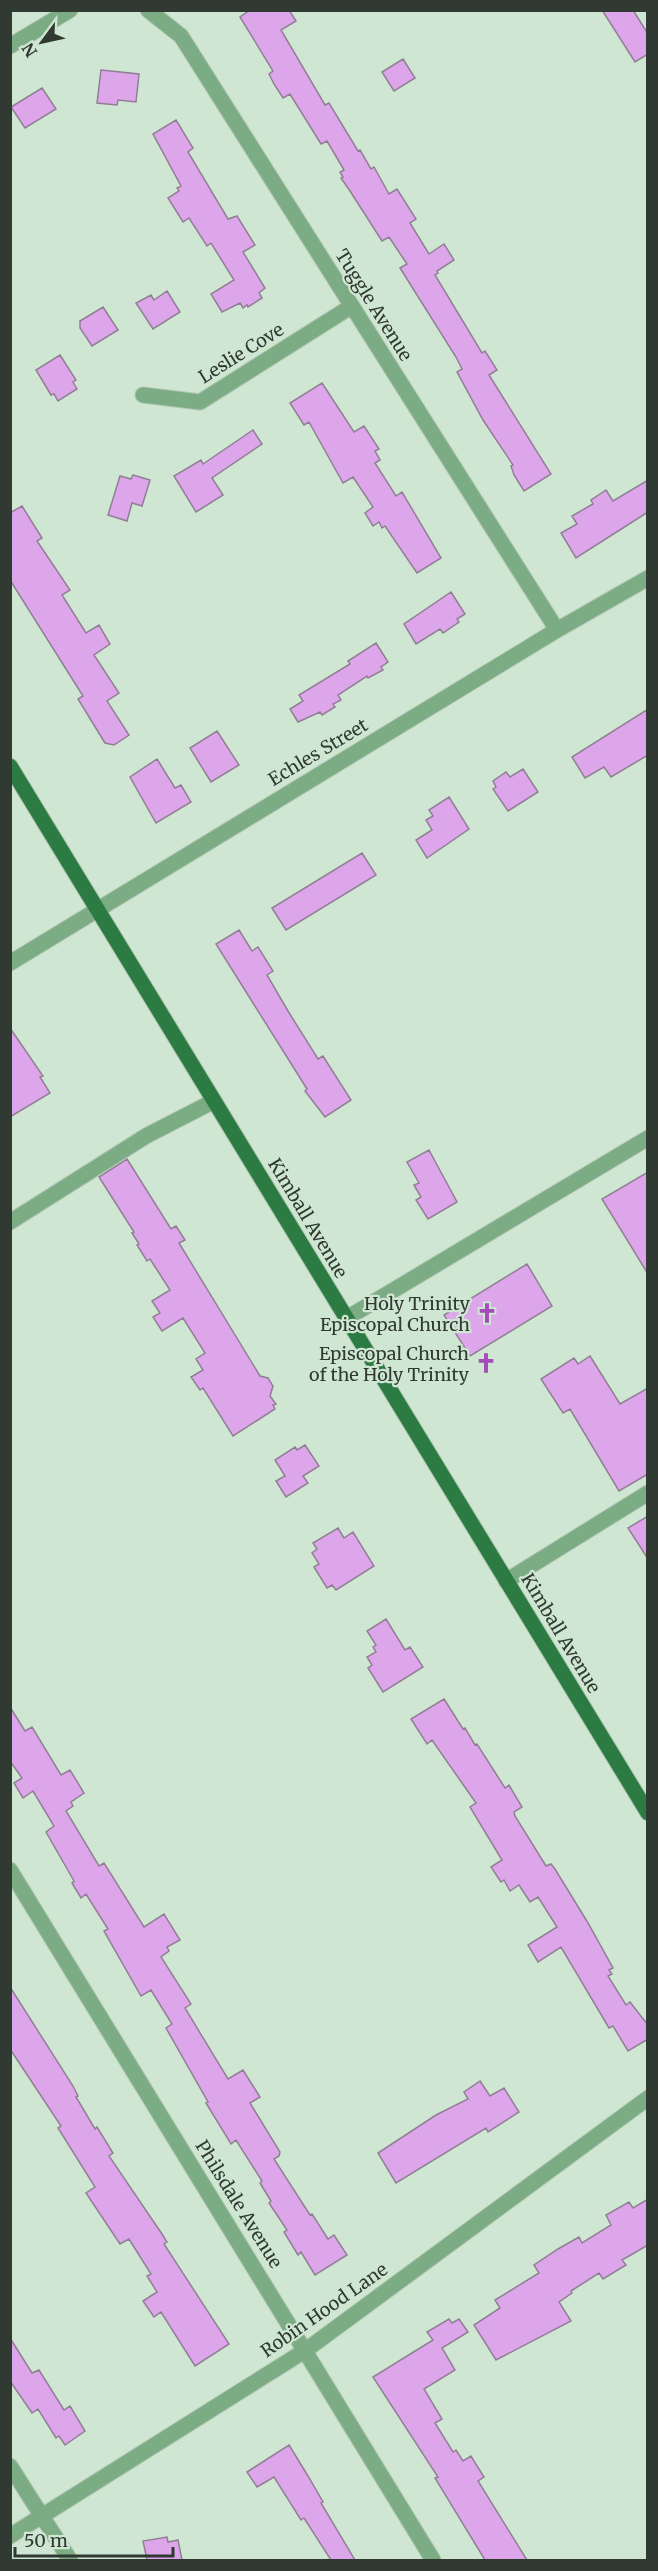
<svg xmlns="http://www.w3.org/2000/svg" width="658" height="2571" font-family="Merriweather,serif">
	<rect width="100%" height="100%" fill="#cfe7d2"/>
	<path fill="#dda6eb" stroke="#907f94" stroke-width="1.5" d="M 250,10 L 289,10 L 296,21 L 281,30 L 325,105 L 329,103 L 358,151 L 360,150 L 371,169 L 374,167 L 389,194 L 397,189 L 416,219 L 410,223 L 429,254 L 444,244 L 454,260 L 437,271 L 438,273 L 435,275 L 482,353 L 485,351 L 497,370 L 489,375 L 551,474 L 524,491 L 514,475 L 511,466 L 513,465 L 483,420 L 457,372 L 462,369 L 456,357 L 400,268 L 407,264 L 389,237 L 382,241 L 350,191 L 341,178 L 343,177 L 340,172 L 344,170 L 327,141 L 321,144 L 290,94 L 283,98 L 274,84 L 269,74 L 273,71 L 240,17 Z
		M 602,10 L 633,10 L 648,34 L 648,54 L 635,62 Z
		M 403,59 L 415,78 L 394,91 L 382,72 Z
		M 101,70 L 139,74 L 136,102 L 118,100 L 117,105 L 97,103 Z
		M 42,88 L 56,109 L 25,128 L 11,107 Z
		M 176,120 L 193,148 L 188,152 L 228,219 L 237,216 L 255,245 L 243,252 L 265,288 L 259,293 L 262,298 L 248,307 L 247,305 L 243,308 L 240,303 L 222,312 L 211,294 L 234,280 L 211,243 L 207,246 L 189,218 L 183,222 L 168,198 L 179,191 L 177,188 L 181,186 L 153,134 Z
		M 167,291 L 180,312 L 153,329 L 136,303 L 151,295 L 154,300 Z
		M 103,307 L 118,330 L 92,346 L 80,328 L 80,321 Z
		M 60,355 L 76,380 L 73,382 L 77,389 L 58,401 L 54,394 L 51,395 L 36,370 Z
		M 322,383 L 354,432 L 364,426 L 379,449 L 375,451 L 380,460 L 375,463 L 396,496 L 402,492 L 441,558 L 417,573 L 385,526 L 382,528 L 379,522 L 373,526 L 365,513 L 373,507 L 353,477 L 343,483 L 309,422 L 304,425 L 290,403 Z
		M 253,430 L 262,444 L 212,478 L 223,495 L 196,512 L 174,476 L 201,460 L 203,464 Z
		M 133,475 L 150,480 L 142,506 L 132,503 L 127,521 L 108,515 L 120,476 L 131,479 Z
		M 648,480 L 648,512 L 576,558 L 561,533 L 577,524 L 572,516 L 593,504 L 591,500 L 606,490 L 613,501 Z
		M 22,506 L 42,538 L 37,541 L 70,590 L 62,595 L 86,633 L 99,625 L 110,644 L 94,655 L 119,693 L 107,701 L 129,735 L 114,745 L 105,743 L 78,699 L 83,696 L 10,580 L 10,513 Z
		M 451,592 L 465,614 L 457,619 L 459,622 L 443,633 L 440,629 L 416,644 L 404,624 Z
		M 376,643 L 388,662 L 381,667 L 383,670 L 368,678 L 367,676 L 338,695 L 341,700 L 333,704 L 335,707 L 322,715 L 320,712 L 298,722 L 290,709 L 303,701 L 299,695 L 350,664 L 348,661 Z
		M 648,709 L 648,755 L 611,777 L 604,767 L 585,778 L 572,757 Z
		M 217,731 L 239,765 L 211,782 L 190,748 Z
		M 157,759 L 175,788 L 181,785 L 191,802 L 156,823 L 130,777 Z
		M 523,769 L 538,792 L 508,811 L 493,789 L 496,787 L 493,781 L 506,772 L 510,777 Z
		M 449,797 L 469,829 L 427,858 L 416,840 L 432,830 L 426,820 L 433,816 L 429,810 Z
		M 362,853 L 376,875 L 286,930 L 272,908 Z
		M 239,930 L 252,951 L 258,947 L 273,971 L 267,975 L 288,1011 L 318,1059 L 323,1056 L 351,1100 L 325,1117 L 305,1091 L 307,1089 L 216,944 Z
		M 10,1028 L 43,1076 L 40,1077 L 50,1093 L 10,1117 Z
		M 429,1150 L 457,1202 L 428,1219 L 416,1200 L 421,1197 L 414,1185 L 419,1183 L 407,1162 Z
		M 127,1159 L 171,1229 L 176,1226 L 185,1240 L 179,1243 L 260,1376 L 268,1378 L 273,1386 L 270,1396 L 276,1404 L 273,1405 L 275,1409 L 233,1436 L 203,1388 L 200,1390 L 191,1377 L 203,1370 L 196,1359 L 205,1353 L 183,1318 L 162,1331 L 153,1317 L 160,1313 L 152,1301 L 170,1290 L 150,1259 L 147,1261 L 137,1245 L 139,1244 L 132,1233 L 134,1232 L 99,1177 Z
		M 648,1172 L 648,1274 L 602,1199 Z
		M 527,1264 L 552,1306 L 470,1356 L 444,1315 Z
		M 590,1356 L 620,1404 L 648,1388 L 648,1474 L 619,1491 L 570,1409 L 563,1413 L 541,1379 L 574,1358 L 578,1364 Z
		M 305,1445 L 319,1466 L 303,1476 L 308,1483 L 286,1497 L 276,1481 L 285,1476 L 275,1460 L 295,1447 L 297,1450 Z
		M 648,1516 L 648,1559 L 628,1528 Z
		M 338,1528 L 344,1538 L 353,1532 L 374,1566 L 336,1590 L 332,1585 L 327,1588 L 314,1567 L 319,1564 L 312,1553 L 317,1549 L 313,1543 Z
		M 386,1619 L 405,1650 L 410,1647 L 423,1667 L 383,1692 L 368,1668 L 372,1665 L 367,1657 L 376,1652 L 373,1647 L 376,1645 L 367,1631 Z
		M 444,1699 L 463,1729 L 465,1728 L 475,1745 L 477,1744 L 505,1788 L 509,1785 L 522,1807 L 514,1812 L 515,1816 L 546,1866 L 551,1864 L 555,1869 L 588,1923 L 613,1968 L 609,1970 L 612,1974 L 608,1976 L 626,2005 L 630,2002 L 648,2025 L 648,2039 L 628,2051 L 613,2026 L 609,2028 L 561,1947 L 538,1962 L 528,1945 L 557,1927 L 538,1897 L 530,1902 L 519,1885 L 510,1891 L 504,1880 L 501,1882 L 491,1867 L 502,1860 L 470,1807 L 476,1803 L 432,1740 L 427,1744 L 411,1719 Z
		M 10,1707 L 25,1731 L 32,1727 L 61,1775 L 70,1770 L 84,1793 L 71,1802 L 73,1806 L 66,1811 L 99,1866 L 104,1863 L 144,1927 L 164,1914 L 180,1940 L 167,1947 L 169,1951 L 161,1957 L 191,2004 L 185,2008 L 228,2079 L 243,2070 L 260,2097 L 250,2103 L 280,2152 L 279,2156 L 274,2159 L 310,2215 L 312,2214 L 328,2239 L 334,2235 L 347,2255 L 315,2275 L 301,2252 L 298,2255 L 284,2232 L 287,2230 L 269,2203 L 271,2201 L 260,2183 L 262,2181 L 236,2140 L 231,2144 L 206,2103 L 208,2102 L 166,2028 L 172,2024 L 151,1990 L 141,1996 L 104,1931 L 108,1929 L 86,1894 L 81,1898 L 72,1883 L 74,1881 L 46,1832 L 54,1826 L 33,1791 L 23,1798 L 14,1783 L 22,1778 L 10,1761 Z
		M 10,1987 L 73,2086 L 78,2096 L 76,2097 L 95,2129 L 97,2127 L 113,2153 L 109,2156 L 162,2234 L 167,2242 L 164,2244 L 229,2344 L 195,2366 L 161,2312 L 154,2317 L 143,2301 L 157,2292 L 147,2276 L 151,2274 L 129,2239 L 120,2244 L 86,2193 L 95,2187 L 58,2128 L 61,2126 L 10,2049 Z
		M 480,2081 L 490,2096 L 504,2088 L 519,2112 L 488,2132 L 486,2128 L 396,2183 L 378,2153 L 436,2115 L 468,2099 L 464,2092 Z
		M 648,2199 L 648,2245 L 622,2260 L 626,2265 L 603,2279 L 599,2273 L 571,2291 L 572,2293 L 559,2302 L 571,2321 L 496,2360 L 474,2325 L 500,2308 L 495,2300 L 539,2273 L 534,2265 L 558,2249 L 579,2237 L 582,2243 L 611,2225 L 606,2215 L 629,2202 L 633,2208 Z
		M 449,2319 L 452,2323 L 459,2319 L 468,2332 L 442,2348 L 455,2370 L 424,2389 L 442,2419 L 435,2423 L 453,2452 L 456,2450 L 463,2461 L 471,2456 L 484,2477 L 478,2481 L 527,2560 L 485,2560 L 435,2478 L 438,2477 L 373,2377 L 433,2340 L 427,2332 Z
		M 10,2338 L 32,2373 L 39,2370 L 64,2410 L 70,2406 L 85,2431 L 65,2445 L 59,2436 L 56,2438 L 38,2409 L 32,2413 L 10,2381 Z
		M 289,2445 L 308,2476 L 323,2502 L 321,2503 L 355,2560 L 331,2560 L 304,2518 L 301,2520 L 274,2477 L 257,2487 L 247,2472 Z
		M 167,2537 L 168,2542 L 178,2540 L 182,2560 L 147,2560 L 143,2541 Z"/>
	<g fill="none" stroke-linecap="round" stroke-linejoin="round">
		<g stroke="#afc4b2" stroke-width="17">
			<path id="minor" d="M 148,10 L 181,36 L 557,630
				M 10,46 L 70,10
				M 143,395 L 200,402 L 352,306
				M 10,963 L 557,630 L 648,578
				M 10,1222 L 146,1136 L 214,1101
				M 347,1318 L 648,1138
				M 506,1581 L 648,1493
				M 10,1870 L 433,2560
				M 10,2466 L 70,2560
				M 10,2536 L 306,2350 L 648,2098"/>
		</g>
		<g stroke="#afc4b2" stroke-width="17">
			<path id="major" d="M 10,766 L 648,1813"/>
		</g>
		<use href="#minor" stroke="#7cac84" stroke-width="15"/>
		<use href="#major" stroke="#2c7b42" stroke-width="15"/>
	</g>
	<defs>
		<g id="church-bare" transform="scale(1.62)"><path d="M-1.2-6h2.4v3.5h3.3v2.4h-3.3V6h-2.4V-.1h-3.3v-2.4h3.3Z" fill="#a34bb8" stroke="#cfe7d2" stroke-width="2.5" paint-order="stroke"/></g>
	</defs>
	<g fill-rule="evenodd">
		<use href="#church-bare" x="487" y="1313"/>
		<use href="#church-bare" x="486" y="1363"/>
	</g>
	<g text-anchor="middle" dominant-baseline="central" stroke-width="4.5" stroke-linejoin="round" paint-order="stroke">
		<g font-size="18" fill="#313a32" stroke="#cfe7d2">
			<text transform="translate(374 305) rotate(58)">Tuggle Avenue</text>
			<text transform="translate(241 353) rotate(-32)">Leslie Cove</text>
			<text transform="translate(318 752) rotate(-31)">Echles Street</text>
			<text transform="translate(308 1218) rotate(59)">Kimball Avenue</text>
			<text transform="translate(561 1633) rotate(59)">Kimball Avenue</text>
			<text transform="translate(239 2204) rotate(58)">Philsdale Avenue</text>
			<text transform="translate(324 2310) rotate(-35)">Robin Hood Lane</text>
		</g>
		<g font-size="18" fill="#313a32" stroke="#cfe7d2" text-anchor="end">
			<text x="470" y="1303">Holy Trinity<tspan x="470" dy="21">Episcopal Church</tspan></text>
			<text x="469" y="1353">Episcopal Church<tspan x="469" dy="21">of the Holy Trinity</tspan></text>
		</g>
	</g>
	<rect width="658" height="2571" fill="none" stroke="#313a32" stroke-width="24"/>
	<g transform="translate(42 42) rotate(237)" stroke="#cfe7d2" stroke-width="4.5" paint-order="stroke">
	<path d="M0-4.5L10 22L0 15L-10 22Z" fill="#313a32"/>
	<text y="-9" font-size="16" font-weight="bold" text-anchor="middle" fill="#313a32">N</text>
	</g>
	<path d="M15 2547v9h158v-9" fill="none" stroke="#313a32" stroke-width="3"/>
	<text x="24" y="2547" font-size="18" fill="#313a32" stroke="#cfe7d2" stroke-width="4.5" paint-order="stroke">50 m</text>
</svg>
